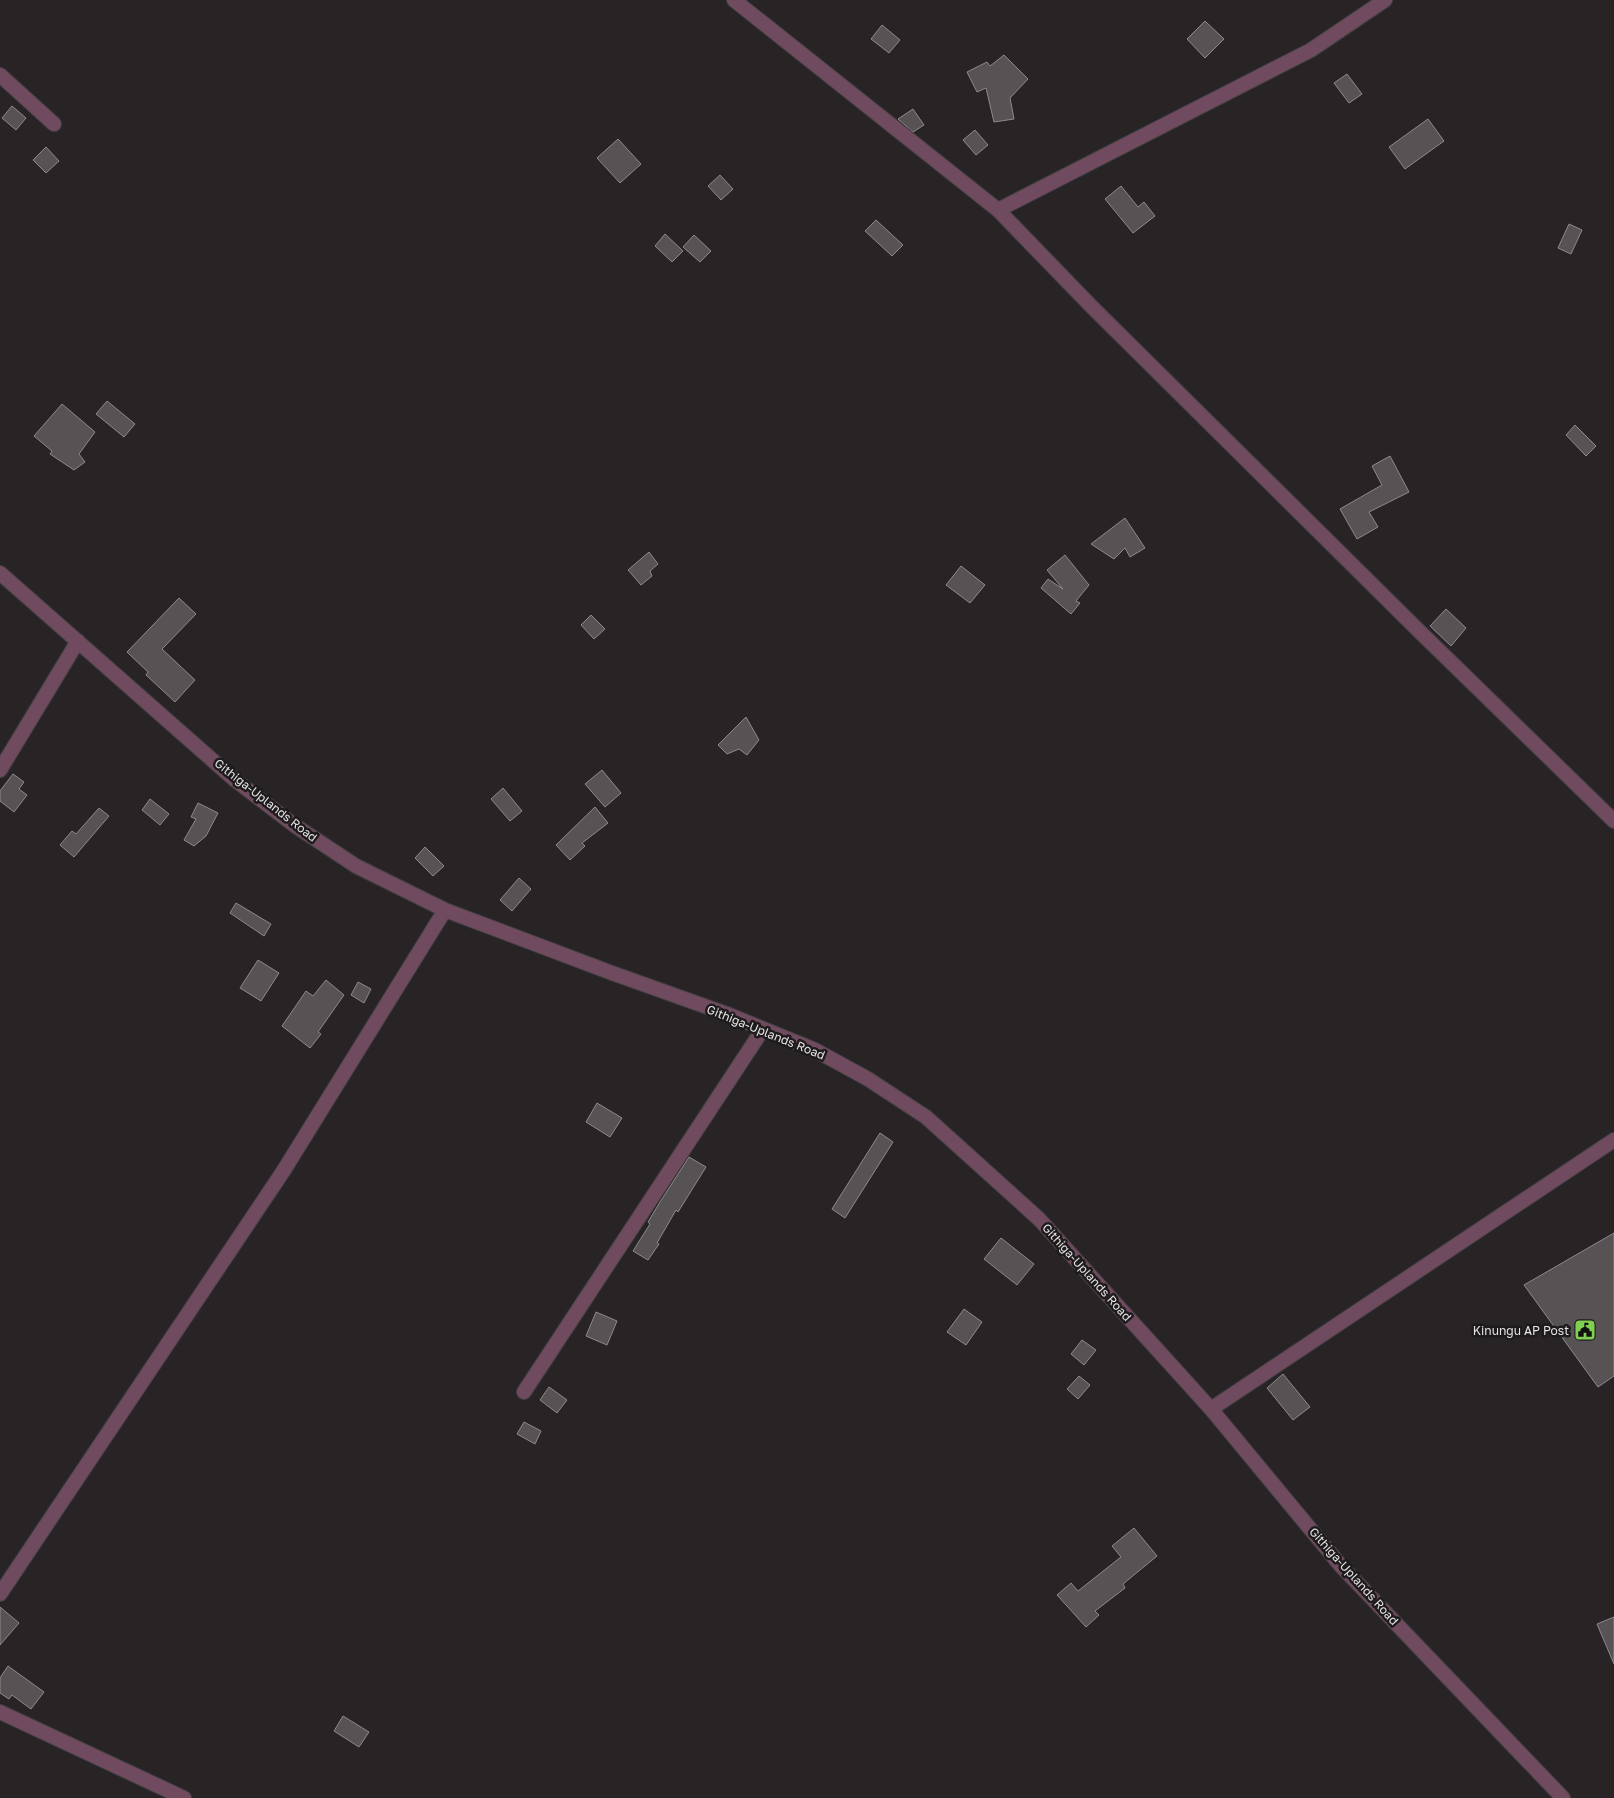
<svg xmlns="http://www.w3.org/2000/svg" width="1614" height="1798" font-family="'Golos Text',sans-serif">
	<rect width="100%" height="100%" fill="#282426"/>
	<path fill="#575355" stroke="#8e898c" d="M 1205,21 L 1224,39 L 1205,58 L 1187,39 Z
		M 882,25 L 900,40 L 889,53 L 871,39 Z
		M 1004,55 L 1028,79 L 1010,98 L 1014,119 L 994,122 L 986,88 L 977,92 L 967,72 L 987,62 L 990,66 Z
		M 1347,74 L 1362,94 L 1349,103 L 1334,83 Z
		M 12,106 L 26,118 L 16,130 L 2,118 Z
		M 913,109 L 924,125 L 913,132 L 898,119 Z
		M 1428,119 L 1444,141 L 1405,169 L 1389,147 Z
		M 975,130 L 988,145 L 976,155 L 963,140 Z
		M 618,139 L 641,164 L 620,183 L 597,158 Z
		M 46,147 L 59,161 L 46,173 L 33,160 Z
		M 720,175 L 733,189 L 721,200 L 708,186 Z
		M 1121,186 L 1138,207 L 1144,202 L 1155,216 L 1133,233 L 1105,199 Z
		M 876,220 L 903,245 L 892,256 L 865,231 Z
		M 1569,224 L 1582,230 L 1571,254 L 1558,248 Z
		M 665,234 L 683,251 L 672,262 L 655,246 Z
		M 694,235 L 711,251 L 700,262 L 683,247 Z
		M 107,401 L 135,424 L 124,437 L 96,414 Z
		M 62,404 L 95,432 L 79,454 L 85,462 L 74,470 L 50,454 L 52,451 L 34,436 Z
		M 1575,425 L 1596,446 L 1586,456 L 1566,435 Z
		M 1390,456 L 1409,492 L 1369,512 L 1378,527 L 1357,539 L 1340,509 L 1382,485 L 1372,466 Z
		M 1125,518 L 1145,548 L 1130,557 L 1125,548 L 1114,559 L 1091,544 Z
		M 649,552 L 658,564 L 650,571 L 652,576 L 641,585 L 628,570 Z
		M 1065,555 L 1089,585 L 1076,601 L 1080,603 L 1071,614 L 1041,588 L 1048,579 L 1063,589 L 1047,570 Z
		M 961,566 L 985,585 L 970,603 L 946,585 Z
		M 179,598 L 196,614 L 162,649 L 195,680 L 175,702 L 146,675 L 148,672 L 127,652 Z
		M 1446,609 L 1466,628 L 1451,646 L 1430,626 Z
		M 591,615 L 605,629 L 594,639 L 581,625 Z
		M 746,717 L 759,740 L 747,755 L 739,749 L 727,754 L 718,745 Z
		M 602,770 L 621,793 L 605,807 L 585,784 Z
		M 13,774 L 24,782 L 19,789 L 27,795 L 14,812 L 0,801 L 0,791 Z
		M 503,788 L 522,811 L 510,821 L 491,799 Z
		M 150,799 L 169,814 L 160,825 L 142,810 Z
		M 198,803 L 218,813 L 206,836 L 194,846 L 184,840 L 196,819 L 191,817 Z
		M 595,807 L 608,823 L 582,843 L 585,846 L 570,860 L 556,845 Z
		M 99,808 L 109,816 L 74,857 L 60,845 L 72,831 L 76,834 Z
		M 425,847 L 444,866 L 433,876 L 415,858 Z
		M 519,878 L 531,889 L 512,911 L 500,900 Z
		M 236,903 L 271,924 L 264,936 L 230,913 Z
		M 258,960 L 279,973 L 261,1001 L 240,988 Z
		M 326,980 L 344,995 L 318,1032 L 321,1034 L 310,1048 L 282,1026 L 306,991 L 313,996 Z
		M 358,982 L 371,989 L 364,1003 L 351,995 Z
		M 597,1103 L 622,1118 L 610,1137 L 586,1122 Z
		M 880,1133 L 893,1142 L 845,1218 L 832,1209 Z
		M 689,1157 L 706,1167 L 678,1212 L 676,1210 L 657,1243 L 659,1244 L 648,1260 L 633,1251 L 650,1224 L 648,1222 L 660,1202 Z
		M 1614,1233 L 1614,1376 L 1598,1387 L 1524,1285 Z
		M 1001,1238 L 1034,1264 L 1017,1285 L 984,1259 Z
		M 964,1309 L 982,1322 L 966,1345 L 947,1332 Z
		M 596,1312 L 617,1321 L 607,1345 L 586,1336 Z
		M 1082,1340 L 1096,1350 L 1084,1365 L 1071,1354 Z
		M 1283,1374 L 1310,1407 L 1293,1420 L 1267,1388 Z
		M 1079,1376 L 1090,1385 L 1078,1399 L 1067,1389 Z
		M 549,1387 L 567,1400 L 557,1413 L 540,1400 Z
		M 524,1422 L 541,1431 L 535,1444 L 517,1434 Z
		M 1134,1528 L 1157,1556 L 1123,1584 L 1125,1588 L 1095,1611 L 1099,1615 L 1086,1627 L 1057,1595 L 1071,1583 L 1078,1591 L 1121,1557 L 1112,1546 Z
		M 0,1607 L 19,1623 L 0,1645 Z
		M 1614,1617 L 1614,1664 L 1597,1624 Z
		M 8,1666 L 44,1692 L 31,1709 L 12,1695 L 9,1699 L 0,1693 L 0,1678 Z
		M 343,1716 L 369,1732 L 359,1747 L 334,1731 Z"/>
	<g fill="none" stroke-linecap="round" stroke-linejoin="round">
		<g stroke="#433f41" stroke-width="16">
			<path id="minor" d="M 734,0 L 998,210 L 1092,307 L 1419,631 L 1614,821
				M 0,75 L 54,124
				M 998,210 L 1311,50 L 1385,0
				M 0,573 L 235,780 L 294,825 L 356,866 L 445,910 L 612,973 L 727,1014 L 815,1050 L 868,1079 L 926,1117 L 1039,1219 L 1211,1409 L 1341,1566 L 1563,1798
				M 0,770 L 78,641
				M 524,1392 L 763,1029
				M 1211,1409 L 1614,1140
				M 0,1594 L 284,1170 L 445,910
				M 0,1712 L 184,1798"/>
		</g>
		<use href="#minor" stroke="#704b60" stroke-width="14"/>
	</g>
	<defs>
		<g id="civic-square" transform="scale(1.125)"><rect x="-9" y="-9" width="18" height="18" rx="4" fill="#80d051" stroke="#1e1b1c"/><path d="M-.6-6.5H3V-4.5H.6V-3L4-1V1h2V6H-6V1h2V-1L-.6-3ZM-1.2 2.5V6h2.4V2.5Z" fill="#111"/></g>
	</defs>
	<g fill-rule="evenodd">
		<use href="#civic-square" x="1585" y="1330"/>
	</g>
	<g text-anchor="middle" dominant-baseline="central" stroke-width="5" stroke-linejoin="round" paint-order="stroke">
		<g font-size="12" fill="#e6e3e5" stroke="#1e1b1c">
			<text transform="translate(266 800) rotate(38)">Githiga-Uplands Road</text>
			<text transform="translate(766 1032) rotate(22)">Githiga-Uplands Road</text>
			<text transform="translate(1087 1272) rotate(48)">Githiga-Uplands Road</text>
			<text transform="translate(1354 1576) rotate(48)">Githiga-Uplands Road</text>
		</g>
		<g font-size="12" fill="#e6e3e5" stroke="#1e1b1c" text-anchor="end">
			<text x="1569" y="1330">Kinungu AP Post</text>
		</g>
	</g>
</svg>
